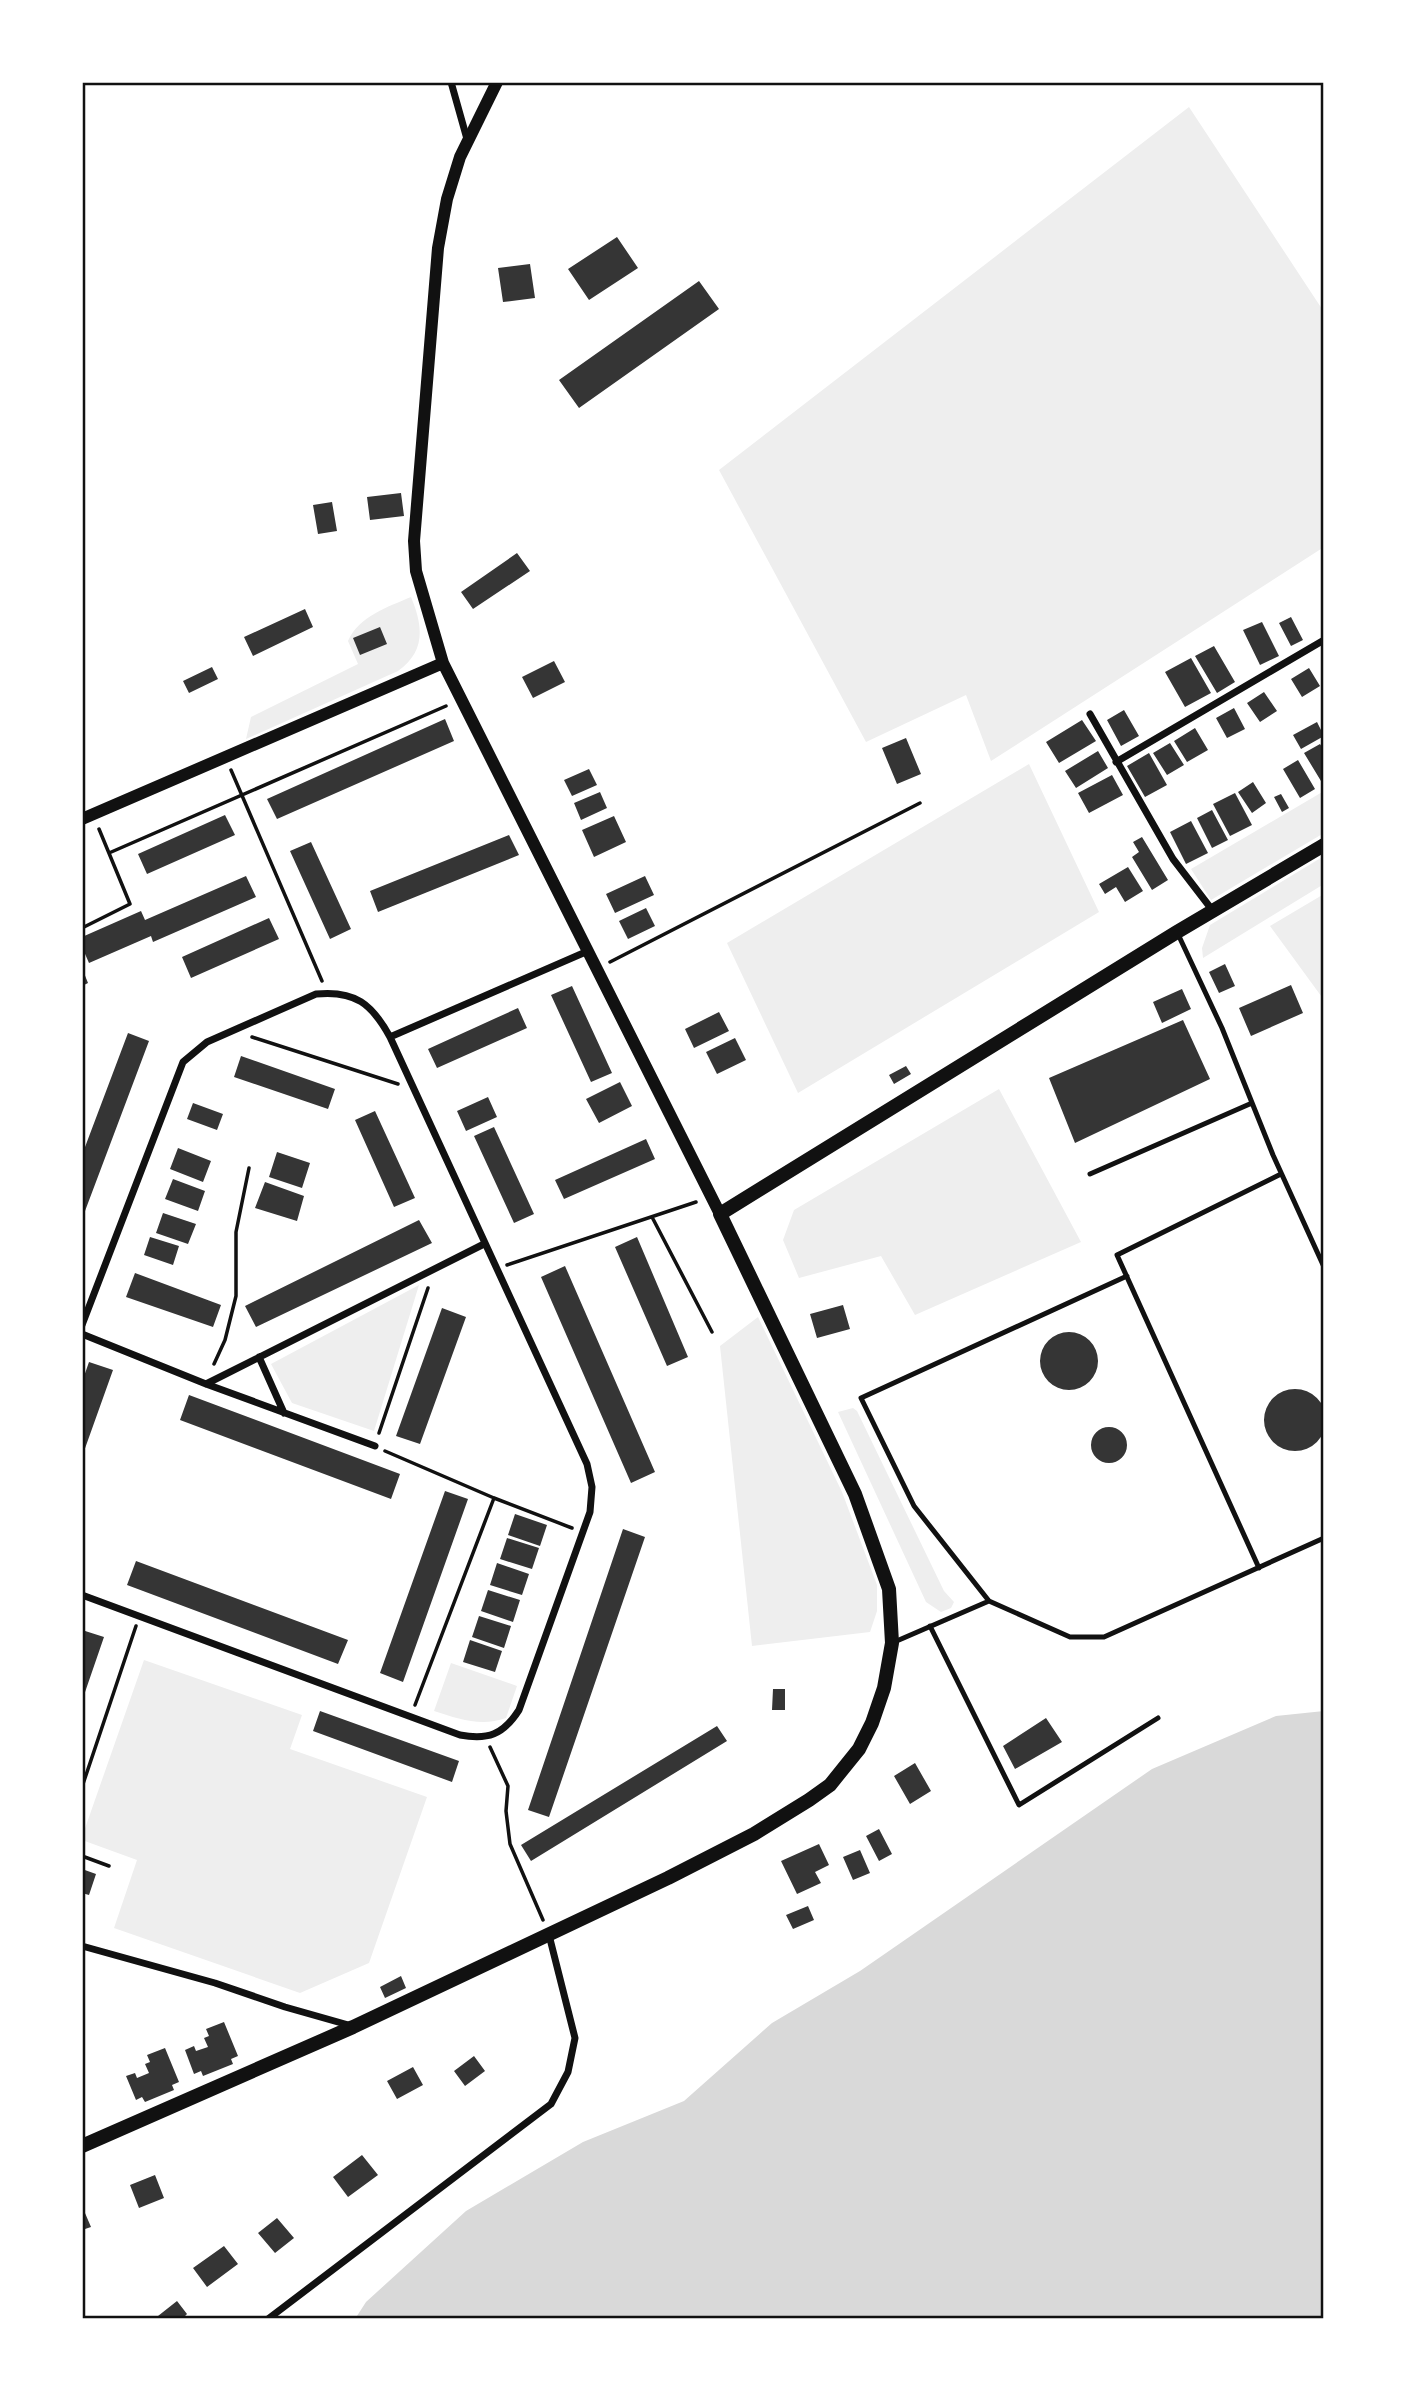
<svg xmlns="http://www.w3.org/2000/svg" width="1406" height="2401" font-family="'Fira Sans Condensed',sans-serif">
	<rect width="100%" height="100%" fill="#fff"/>
	<path fill="#eee" d="M 1189,107 L 1324,312 L 1324,547 L 991,761 L 966,695 L 866,742 L 719,470 Z
		M 411,597 C 423,626 426,651 398,671 L 246,739 L 251,717 L 358,664 L 348,641 C 359,616 388,607 411,597 Z
		M 1029,764 L 1099,912 L 798,1093 L 727,943 Z
		M 1324,791 L 1324,833 L 1211,900 L 1191,869 Z
		M 1324,856 L 1324,884 L 1203,958 L 1202,948 L 1210,925 Z
		M 1324,894 L 1324,1000 L 1270,926 Z
		M 999,1089 L 1081,1242 L 915,1315 L 881,1256 L 799,1278 L 783,1240 L 794,1210 Z
		M 419,1285 L 374,1431 L 292,1403 L 271,1364 Z
		M 758,1317 L 842,1492 L 877,1585 L 877,1611 L 870,1632 L 752,1646 L 720,1346 Z
		M 853,1408 L 857,1411 L 944,1591 L 954,1602 L 951,1608 L 941,1612 L 926,1602 L 838,1412 Z
		M 144,1660 L 302,1715 L 290,1749 L 427,1797 L 369,1963 L 300,1993 L 114,1928 L 137,1860 L 82,1840 L 82,1837 Z
		M 451,1663 L 517,1686 L 506,1718 C 481,1727 459,1719 434,1711 Z"/>
	<path fill="#d9d9d9" d="M 1324,1711 L 1324,2319 L 355,2319 L 366,2302 L 466,2211 L 583,2142 L 684,2101 L 772,2023 L 860,1971 L 1152,1769 L 1276,1716 Z"/>
	<path fill="#353535" d="M 617,237 L 638,268 L 589,300 L 568,269 Z
		M 530,264 L 535,298 L 503,302 L 498,268 Z
		M 699,281 L 719,309 L 579,408 L 559,380 Z
		M 401,493 L 404,516 L 370,520 L 367,497 Z
		M 332,502 L 337,531 L 318,534 L 313,505 Z
		M 517,553 L 530,571 L 473,609 L 461,592 Z
		M 305,609 L 313,627 L 253,656 L 244,637 Z
		M 1291,617 L 1303,640 L 1291,646 L 1279,623 Z
		M 1262,622 L 1279,656 L 1260,665 L 1243,630 Z
		M 380,627 L 387,644 L 360,655 L 353,638 Z
		M 1214,646 L 1235,682 L 1217,693 L 1195,656 Z
		M 1191,658 L 1211,693 L 1185,707 L 1165,672 Z
		M 554,661 L 565,682 L 533,698 L 522,677 Z
		M 212,667 L 218,679 L 189,693 L 183,681 Z
		M 1309,668 L 1320,686 L 1302,697 L 1291,679 Z
		M 1264,692 L 1277,711 L 1260,722 L 1247,703 Z
		M 1234,708 L 1245,729 L 1227,738 L 1216,718 Z
		M 1124,710 L 1139,736 L 1121,746 L 1107,720 Z
		M 445,719 L 454,741 L 277,819 L 267,799 Z
		M 1082,720 L 1096,741 L 1059,763 L 1046,742 Z
		M 1317,722 L 1324,736 L 1301,749 L 1293,735 Z
		M 1195,728 L 1208,750 L 1187,762 L 1174,741 Z
		M 906,738 L 921,774 L 897,784 L 882,748 Z
		M 1170,743 L 1184,765 L 1167,775 L 1153,753 Z
		M 1320,744 L 1324,750 L 1324,786 L 1304,753 Z
		M 1098,751 L 1108,768 L 1076,788 L 1065,771 Z
		M 1149,753 L 1167,785 L 1145,797 L 1127,766 Z
		M 1298,760 L 1315,789 L 1300,798 L 1283,769 Z
		M 589,769 L 597,785 L 572,796 L 564,780 Z
		M 1112,775 L 1123,795 L 1089,813 L 1078,793 Z
		M 1253,782 L 1266,803 L 1252,813 L 1238,792 Z
		M 600,792 L 607,808 L 581,820 L 574,803 Z
		M 1235,793 L 1252,825 L 1230,836 L 1213,804 Z
		M 1281,794 L 1289,808 L 1282,812 L 1274,797 Z
		M 1212,810 L 1228,840 L 1212,848 L 1197,818 Z
		M 225,815 L 235,835 L 147,874 L 138,854 Z
		M 614,816 L 626,842 L 594,857 L 582,830 Z
		M 1191,821 L 1208,853 L 1186,864 L 1170,832 Z
		M 509,835 L 519,855 L 378,912 L 370,891 Z
		M 1142,837 L 1168,880 L 1152,890 L 1132,857 L 1139,852 L 1133,842 Z
		M 311,842 L 351,929 L 330,939 L 290,851 Z
		M 1128,867 L 1143,891 L 1125,902 L 1116,887 L 1105,894 L 1099,884 Z
		M 246,876 L 256,897 L 153,942 L 151,936 L 89,963 L 82,947 L 82,937 L 141,911 L 145,920 Z
		M 645,876 L 654,895 L 615,913 L 606,894 Z
		M 646,908 L 655,926 L 628,939 L 619,921 Z
		M 269,918 L 279,939 L 191,978 L 182,957 Z
		M 1225,964 L 1235,986 L 1219,993 L 1209,972 Z
		M 82,968 L 88,983 L 82,986 Z
		M 1291,985 L 1303,1013 L 1251,1036 L 1239,1008 Z
		M 572,986 L 612,1073 L 591,1082 L 551,995 Z
		M 1182,989 L 1191,1009 L 1162,1023 L 1153,1002 Z
		M 518,1008 L 527,1028 L 437,1068 L 428,1049 Z
		M 719,1012 L 729,1031 L 694,1048 L 685,1029 Z
		M 1183,1020 L 1210,1079 L 1075,1143 L 1049,1078 Z
		M 128,1033 L 149,1041 L 82,1219 L 82,1155 Z
		M 735,1038 L 746,1060 L 717,1074 L 706,1052 Z
		M 241,1056 L 335,1089 L 328,1109 L 234,1077 Z
		M 906,1066 L 911,1074 L 894,1084 L 889,1075 Z
		M 620,1082 L 632,1106 L 599,1123 L 586,1099 Z
		M 488,1097 L 497,1117 L 466,1131 L 457,1111 Z
		M 193,1103 L 223,1114 L 217,1130 L 187,1119 Z
		M 375,1111 L 415,1198 L 394,1207 L 355,1120 Z
		M 494,1127 L 534,1214 L 514,1223 L 474,1136 Z
		M 646,1139 L 655,1159 L 564,1199 L 555,1180 Z
		M 178,1148 L 211,1161 L 203,1182 L 170,1169 Z
		M 277,1152 L 310,1163 L 302,1188 L 269,1177 Z
		M 173,1179 L 205,1191 L 198,1211 L 165,1199 Z
		M 265,1182 L 304,1196 L 297,1221 L 255,1208 Z
		M 163,1213 L 196,1224 L 188,1244 L 156,1233 Z
		M 419,1220 L 432,1243 L 256,1327 L 245,1306 Z
		M 150,1237 L 179,1246 L 173,1265 L 144,1255 Z
		M 637,1237 L 688,1357 L 667,1366 L 615,1247 Z
		M 565,1266 L 655,1472 L 631,1483 L 541,1277 Z
		M 135,1273 L 221,1305 L 213,1327 L 126,1297 Z
		M 843,1305 L 850,1329 L 817,1338 L 810,1314 Z
		M 442,1308 L 466,1317 L 420,1444 L 396,1436 Z
		M1040 1361a29 29 0 1 1 58 0a29 29 0 1 1-58 0Z
		M 89,1362 L 113,1370 L 83,1454 L 82,1382 Z
		M1264 1420a31 31 0 1 1 62 0a31 31 0 1 1-62 0Z
		M 189,1395 L 400,1474 L 391,1499 L 180,1420 Z
		M1091 1445a18 18 0 1 1 36 0a18 18 0 1 1-36 0Z
		M 445,1491 L 468,1499 L 403,1682 L 380,1673 Z
		M 515,1514 L 547,1525 L 540,1546 L 508,1535 Z
		M 623,1529 L 645,1537 L 549,1817 L 528,1810 Z
		M 507,1538 L 539,1548 L 532,1569 L 500,1559 Z
		M 136,1561 L 348,1640 L 338,1664 L 127,1585 Z
		M 497,1563 L 529,1574 L 522,1595 L 490,1585 Z
		M 488,1590 L 520,1600 L 513,1622 L 481,1611 Z
		M 479,1616 L 511,1626 L 504,1648 L 472,1637 Z
		M 82,1630 L 104,1637 L 83,1698 L 82,1698 Z
		M 470,1640 L 502,1651 L 495,1672 L 463,1662 Z
		M 773,1689 L 785,1689 L 785,1710 L 772,1710 Z
		M 320,1711 L 459,1761 L 452,1782 L 313,1731 Z
		M 1046,1718 L 1062,1742 L 1015,1769 L 1003,1746 Z
		M 717,1726 L 727,1741 L 531,1861 L 521,1845 Z
		M 915,1763 L 931,1791 L 910,1804 L 894,1776 Z
		M 879,1829 L 892,1854 L 879,1861 L 866,1836 Z
		M 819,1844 L 829,1865 L 815,1872 L 821,1883 L 797,1894 L 781,1861 Z
		M 860,1850 L 870,1873 L 853,1880 L 843,1857 Z
		M 82,1869 L 96,1874 L 89,1895 L 82,1893 Z
		M 808,1906 L 814,1920 L 793,1929 L 786,1915 Z
		M 401,1976 L 406,1988 L 385,1998 L 380,1987 Z
		M 224,2022 L 238,2056 L 231,2059 L 233,2064 L 203,2076 L 201,2071 L 194,2074 L 185,2050 L 194,2046 L 196,2051 L 208,2047 L 204,2038 L 209,2036 L 206,2029 Z
		M 165,2048 L 179,2082 L 172,2085 L 174,2090 L 145,2102 L 142,2097 L 136,2100 L 126,2076 L 135,2073 L 137,2078 L 149,2073 L 145,2064 L 150,2062 L 147,2055 Z
		M 474,2056 L 485,2071 L 465,2086 L 454,2071 Z
		M 413,2067 L 423,2085 L 397,2099 L 387,2081 Z
		M 362,2155 L 378,2175 L 348,2197 L 333,2177 Z
		M 155,2175 L 164,2198 L 139,2208 L 130,2185 Z
		M 82,2206 L 91,2227 L 82,2230 Z
		M 277,2218 L 294,2238 L 275,2253 L 258,2233 Z
		M 224,2246 L 238,2264 L 207,2287 L 193,2268 Z
		M 177,2301 L 187,2314 L 182,2319 L 160,2319 L 158,2316 Z"/>
	<g fill="none" stroke-linecap="round" stroke-linejoin="round">
		<path stroke="#111" stroke-width="3.5" d="M 231,770 L 322,981
			M 109,853 L 446,706
			M 82,928 L 130,904 L 99,829
			M 610,962 L 920,803
			M 252,1037 L 398,1084
			M 652,1217 L 712,1332
			M 507,1265 L 696,1202
			M 214,1364 L 225,1340 L 236,1296 L 236,1232 L 249,1168
			M 379,1433 L 428,1288
			M 385,1451 L 494,1498 L 572,1528
			M 415,1705 L 494,1498
			M 490,1747 L 508,1786 L 506,1811 L 510,1844 L 543,1920
			M 82,1787 L 136,1626
			M 82,1856 L 109,1866"/>
		<path stroke="#111" stroke-width="5" d="M 1177,932 L 1222,1028 L 1273,1155 L 1324,1267
			M 1090,1174 L 1252,1103
			M 1127,1276 L 861,1398 L 914,1506 L 989,1601 L 1070,1637 L 1104,1637 L 1324,1538
			M 1259,1568 L 1117,1255 L 1281,1174
			M 930,1626 L 1019,1805 L 1158,1718
			M 892,1643 L 989,1601"/>
		<path stroke="#111" stroke-width="7" d="M 451,82 L 467,139
			M 1090,714 L 1173,859 L 1213,911
			M 1116,762 L 1324,640
			M 390,1037 L 588,951
			M 82,1325 L 183,1062 L 207,1042 L 316,994 C 355,990 372,1004 390,1037 L 587,1464 L 592,1487 L 590,1512 L 519,1710 C 503,1735 488,1740 460,1735 L 82,1595
			M 82,1334 L 206,1384 L 375,1446
			M 259,1357 L 284,1413
			M 206,1384 L 484,1244
			M 82,1946 L 215,1983 L 285,2007 L 352,2026
			M 268,2319 L 551,2104 L 568,2072 L 575,2038 L 549,1935"/>
		<path stroke="#111" stroke-width="12" d="M 497,82 L 460,157 L 447,199 L 438,248 L 414,541 L 416,571 L 443,663 L 720,1214
			M 82,819 L 443,663"/>
		<path stroke="#111" stroke-width="14" d="M 82,2146 L 353,2027 L 668,1878 L 754,1834 L 809,1800 L 830,1785 L 859,1749 L 872,1723 L 884,1688 L 892,1643 L 889,1589 L 855,1494 L 720,1214 L 1177,932 L 1324,845"/>
	</g>
	<rect width="1406" height="2401" fill="none" stroke="#ffffff" stroke-width="168"/>
	<rect x="84" y="84" width="1238" height="2233" fill="none" stroke="#111" stroke-width="2.5"/>
</svg>
